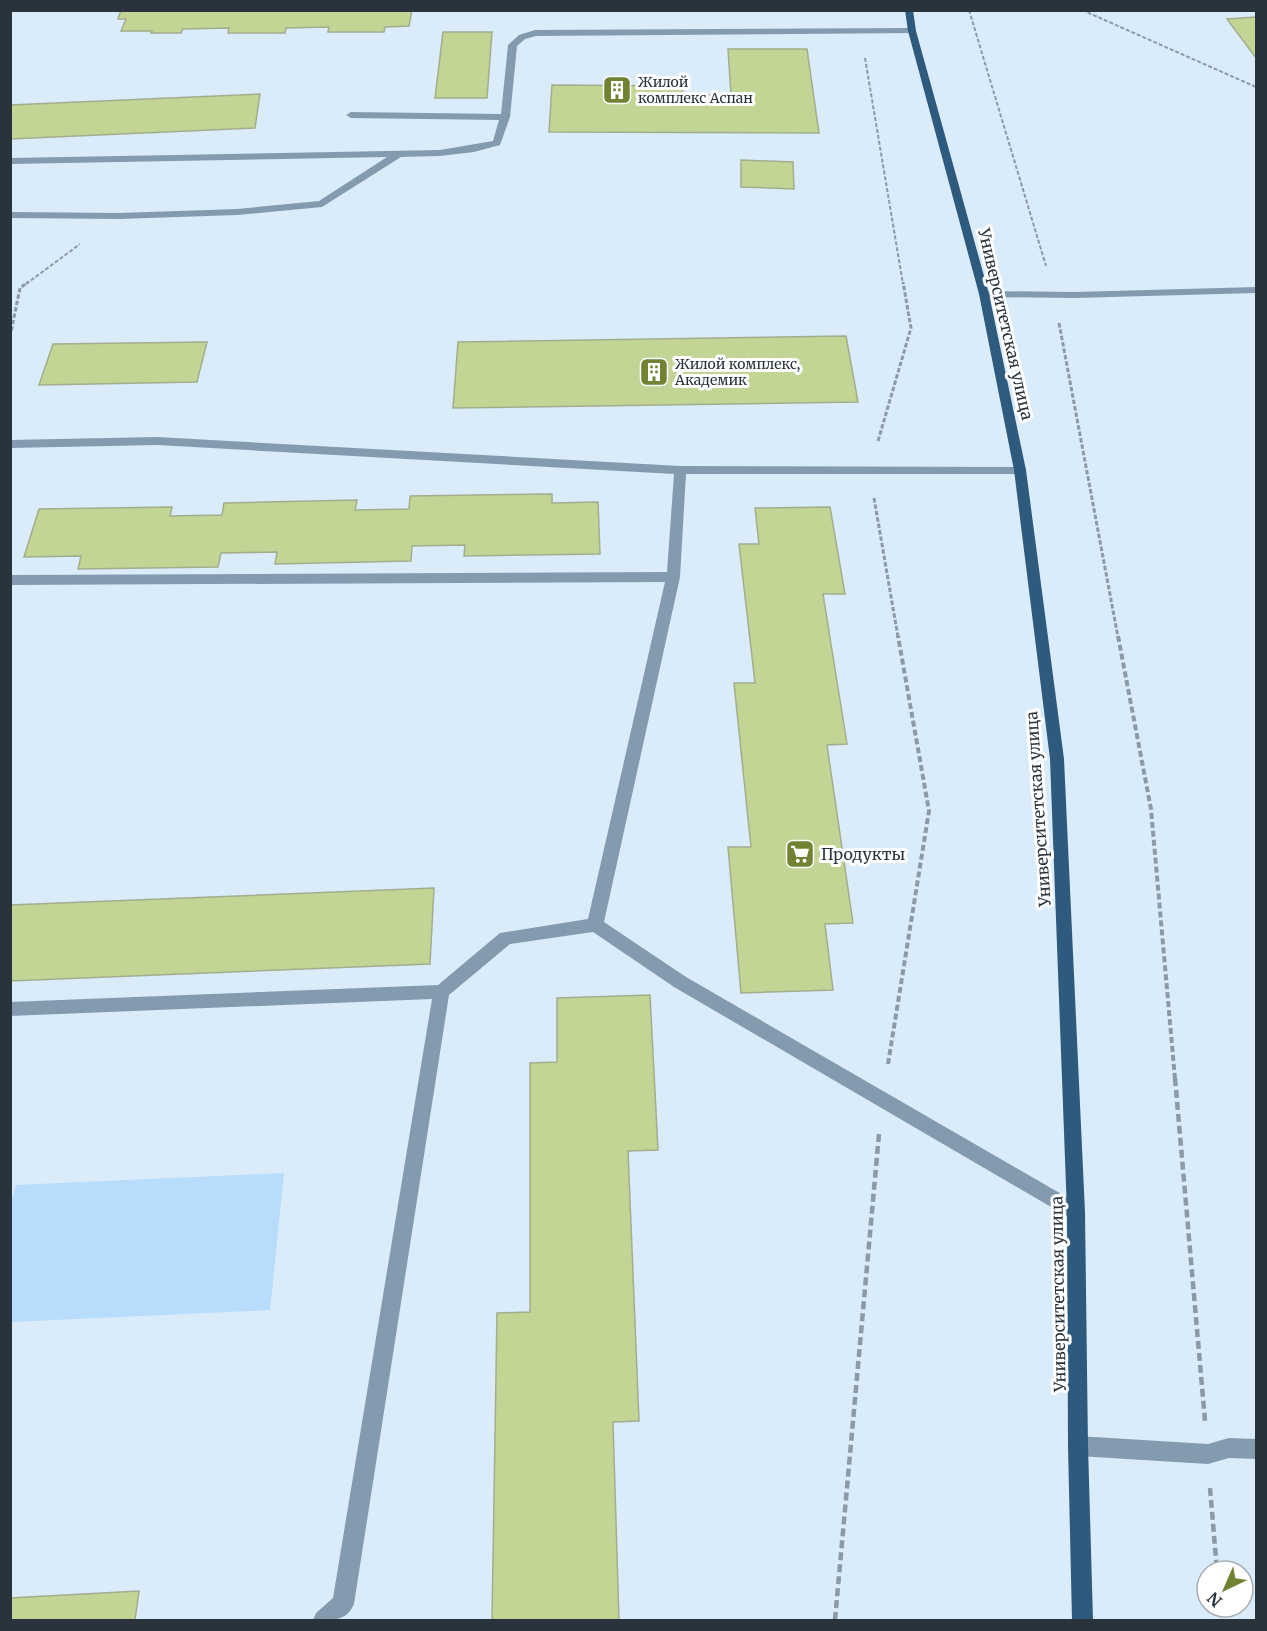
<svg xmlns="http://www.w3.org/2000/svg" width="1267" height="1631" font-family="Merriweather,serif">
	<rect width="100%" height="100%" fill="#daebfa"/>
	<path fill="#b8dcfc" d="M 284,1173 L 270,1310 L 11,1322 L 10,1209 L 16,1185 Z"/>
	<path fill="#c2d594" stroke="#a3ad8e" stroke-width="1.5" d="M 121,10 L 412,10 L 409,26 L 385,27 L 384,32 L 328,32 L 329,27 L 286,28 L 285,33 L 228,33 L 229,28 L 183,29 L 181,33 L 151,33 L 152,31 L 121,31 L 126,19 L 118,19 Z
		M 1256,17 L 1256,58 L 1227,19 Z
		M 443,32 L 492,32 L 487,98 L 435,98 Z
		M 728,49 L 807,49 L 819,133 L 549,132 L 552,85 L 682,86 L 683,95 L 731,95 Z
		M 260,94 L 255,128 L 10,139 L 10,105 Z
		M 741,160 L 793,162 L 794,189 L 741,187 Z
		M 846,336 L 858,402 L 453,408 L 458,342 Z
		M 207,342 L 197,382 L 39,385 L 53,344 Z
		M 552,494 L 552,503 L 598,502 L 600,554 L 464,556 L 465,545 L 412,546 L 411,561 L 275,564 L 277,552 L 221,553 L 218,567 L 78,569 L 81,556 L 24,557 L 39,509 L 172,507 L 170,516 L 222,515 L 224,503 L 357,500 L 355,510 L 409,509 L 410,496 Z
		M 830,507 L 845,594 L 823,594 L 847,744 L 827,745 L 853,923 L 825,924 L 833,990 L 741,993 L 728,847 L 751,847 L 734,683 L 755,683 L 739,544 L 759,544 L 755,508 Z
		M 434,888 L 430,964 L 10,981 L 10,905 Z
		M 650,995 L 658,1150 L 628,1151 L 639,1421 L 613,1422 L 619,1620 L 492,1620 L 497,1313 L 530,1312 L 530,1063 L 557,1062 L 557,998 Z
		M 139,1591 L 135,1620 L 10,1620 L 10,1598 Z"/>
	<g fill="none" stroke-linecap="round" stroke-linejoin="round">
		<path stroke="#8c9aa6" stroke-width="2" stroke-dasharray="4 2" stroke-linecap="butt" d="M 969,10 L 1046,266
			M 1082,10 L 1256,87
			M 865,58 L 903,284
			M 26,284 L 80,244"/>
		<path stroke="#8c9aa6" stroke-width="3" stroke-dasharray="4.5 2" stroke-linecap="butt" d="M 1059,323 L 1118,637
			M 10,337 L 20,288 L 28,282
			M 878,441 L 911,328 L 903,282
			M 874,498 L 898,637"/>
		<path stroke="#8c9aa6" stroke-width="4" stroke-dasharray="6 3" stroke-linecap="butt" d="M 1118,636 L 1151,809 L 1175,1079
			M 888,1064 L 929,811 L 898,636"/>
		<path stroke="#8c9aa6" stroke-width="4.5" stroke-dasharray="8 4" stroke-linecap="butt" d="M 1175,1078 L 1205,1421
			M 1210,1488 L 1217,1571
			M 1220,1607 L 1221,1620
			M 835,1620 L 879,1134"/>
		<path fill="#849baf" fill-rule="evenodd" d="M 912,28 L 915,29 L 915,33 L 536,36 L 525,39 L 517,46 L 510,117 L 500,145 L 474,152 L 440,156 L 401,157 L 322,207 L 237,215 L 119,219 L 10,218 L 10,212 L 119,213 L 237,209 L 319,201 L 387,157 L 10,164 L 10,158 L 440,150 L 493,141 L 499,120 L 351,118 L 346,115 L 351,112 L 501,114 L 508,45 L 519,35 L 535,30 Z
			M 1256,287 L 1256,293 L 1074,298 L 984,297 L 979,294 L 984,291 L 1074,292 Z
			M 157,437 L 680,466 L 1024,467 L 1026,470 L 1020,474 L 686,474 L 680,577 L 604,922 L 686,977 L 1082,1206 L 1085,1212 L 1082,1218 L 1076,1221 L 1070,1218 L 674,987 L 593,932 L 510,944 L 449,995 L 354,1604 C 346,1623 330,1620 313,1620 L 316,1613 L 333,1598 L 432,999 L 10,1016 L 10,1002 L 438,985 L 500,933 L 588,919 L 665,582 L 10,585 L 10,575 L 667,572 L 674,474 L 157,445 L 10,448 L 10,440 Z
			M 1078,1436 L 1208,1444 L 1229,1438 L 1256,1439 L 1256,1459 L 1229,1458 L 1208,1464 L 1078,1456 L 1071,1453 L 1068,1446 L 1071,1439 Z"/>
		<path fill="#2e5a7d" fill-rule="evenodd" d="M 905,10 L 913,10 L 916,31 L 989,294 L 1026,470 L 1064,759 L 1085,1212 L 1088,1446 L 1093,1620 L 1072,1620 L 1068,1446 L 1067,1212 L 1050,759 L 1014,470 L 979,294 L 908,31 Z"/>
	</g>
	<defs>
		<g id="building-square" transform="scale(1.5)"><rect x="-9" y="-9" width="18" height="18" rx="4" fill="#6f8333" stroke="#fff"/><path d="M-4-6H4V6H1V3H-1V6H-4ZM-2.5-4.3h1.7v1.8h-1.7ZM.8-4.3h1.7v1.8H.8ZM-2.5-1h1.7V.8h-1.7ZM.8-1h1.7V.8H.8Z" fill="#fff"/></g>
		<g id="supermarket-square" transform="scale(1.5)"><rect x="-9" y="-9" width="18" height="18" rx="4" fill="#6f8333" stroke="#fff"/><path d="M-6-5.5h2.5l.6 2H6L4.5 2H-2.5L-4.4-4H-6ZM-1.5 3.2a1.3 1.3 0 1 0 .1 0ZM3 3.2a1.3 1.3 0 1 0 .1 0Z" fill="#fff"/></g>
	</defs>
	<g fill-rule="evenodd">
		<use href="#building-square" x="617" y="90"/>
		<use href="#building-square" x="654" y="372"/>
		<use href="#supermarket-square" x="800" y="854"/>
	</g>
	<g text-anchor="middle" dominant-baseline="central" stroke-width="6" stroke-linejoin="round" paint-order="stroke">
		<g font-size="14" fill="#28333c" stroke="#fff" text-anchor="start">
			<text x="638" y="82">Жилой<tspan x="638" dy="16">комплекс Аспан</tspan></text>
			<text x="675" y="364">Жилой комплекс,<tspan x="675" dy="16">Академик</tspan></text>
		</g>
		<g font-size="16" fill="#28333c" stroke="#fff">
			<text transform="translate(1006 324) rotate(77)">Университетская улица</text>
			<text transform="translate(1038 809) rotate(-94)">Университетская улица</text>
			<text transform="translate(1058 1294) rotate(-91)">Университетская улица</text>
		</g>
		<g font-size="16" fill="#28333c" stroke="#fff" text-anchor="start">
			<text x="821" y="854">Продукты</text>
		</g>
	</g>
	<rect width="1267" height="1631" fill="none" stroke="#28333c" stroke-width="24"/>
	<g transform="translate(1225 1589) rotate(224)"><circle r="28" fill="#ffffff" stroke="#a9adb1" stroke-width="1.5"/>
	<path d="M0-4.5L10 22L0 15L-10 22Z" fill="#6f8333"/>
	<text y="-9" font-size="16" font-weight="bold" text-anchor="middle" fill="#28333c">N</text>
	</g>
</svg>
